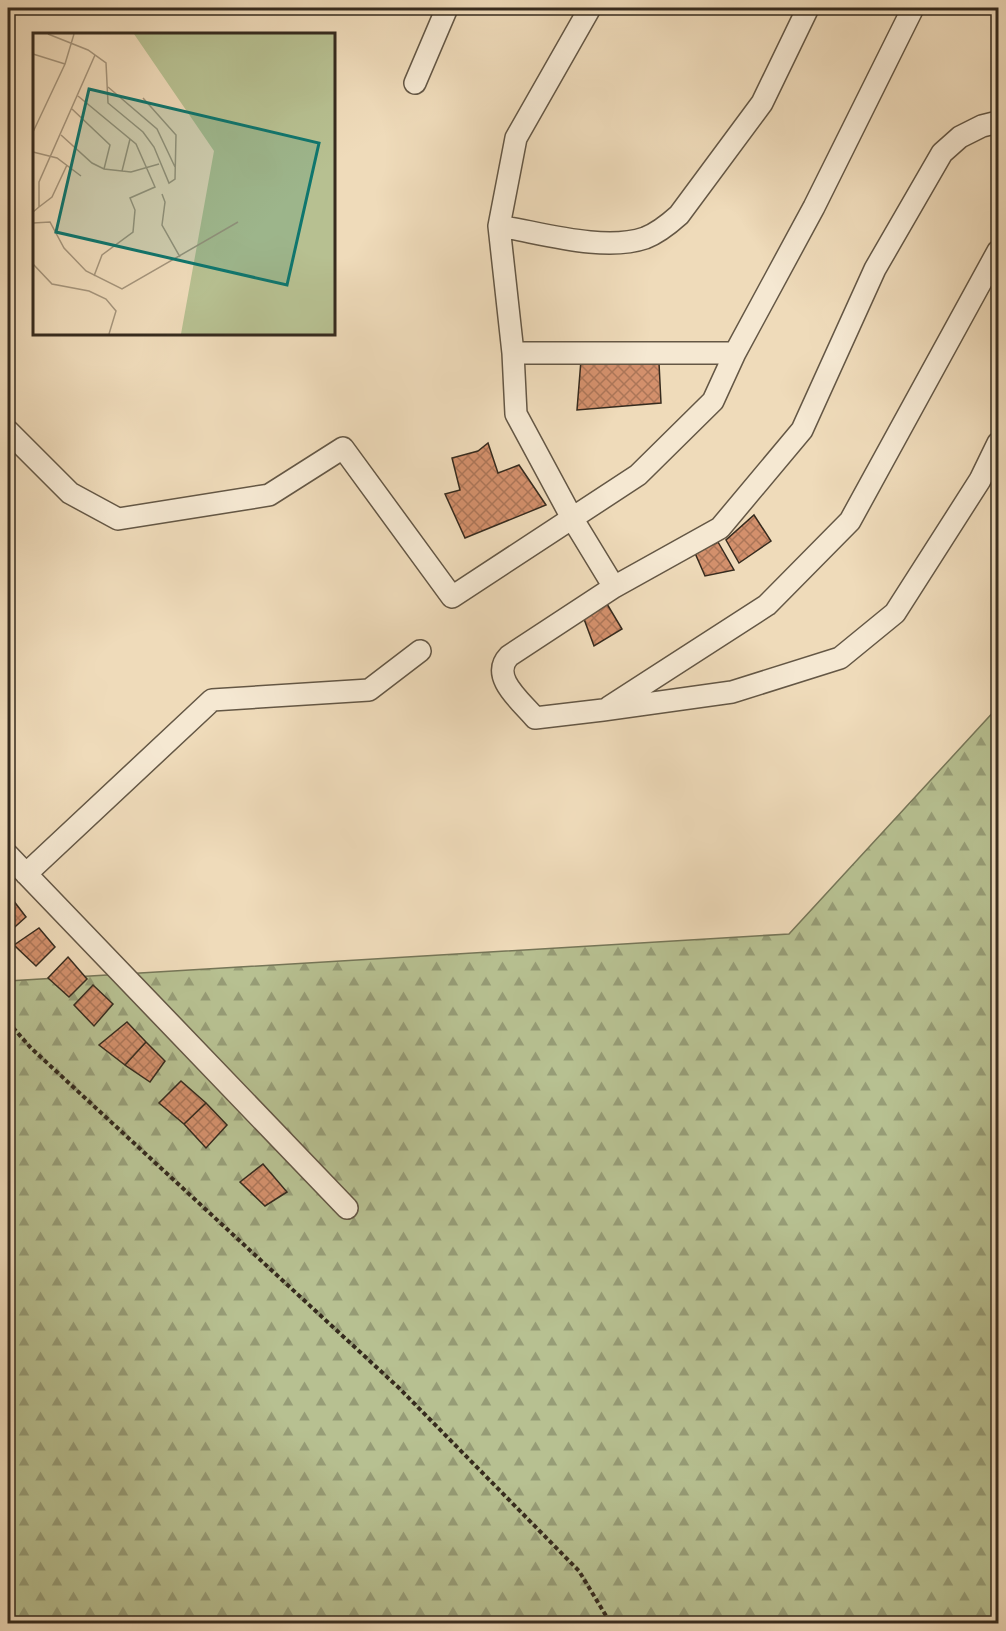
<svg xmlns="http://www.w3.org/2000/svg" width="1006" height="1631" font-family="'IM FELL English',serif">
	<defs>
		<pattern id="forest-firs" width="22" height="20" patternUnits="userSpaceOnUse" patternTransform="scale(1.5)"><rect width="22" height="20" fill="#b7c091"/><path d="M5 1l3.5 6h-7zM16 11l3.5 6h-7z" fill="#969c76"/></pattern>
		<pattern id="building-cross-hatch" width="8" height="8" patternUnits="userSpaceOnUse" patternTransform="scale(1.5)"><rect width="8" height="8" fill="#d3906c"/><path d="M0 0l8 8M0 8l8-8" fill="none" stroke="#ac7658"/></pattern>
	</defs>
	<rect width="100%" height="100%" fill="#efdbba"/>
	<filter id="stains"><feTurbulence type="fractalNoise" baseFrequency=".00333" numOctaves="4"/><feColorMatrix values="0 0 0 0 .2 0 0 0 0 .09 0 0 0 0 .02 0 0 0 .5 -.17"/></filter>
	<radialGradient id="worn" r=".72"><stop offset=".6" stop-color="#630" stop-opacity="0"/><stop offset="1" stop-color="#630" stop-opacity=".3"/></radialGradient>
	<path fill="url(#forest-firs)" stroke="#767658" stroke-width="1.5" d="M 998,707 L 998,1623 L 8,1624 L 8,981 L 789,934 Z"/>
	<path fill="url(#building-cross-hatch)" stroke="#362b1e" stroke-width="1.5" d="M 581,360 L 659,363 L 661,403 L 577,410 Z
		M 488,443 L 498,473 L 519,465 L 546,505 L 465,538 L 445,494 L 460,490 L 452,458 L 478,451 Z
		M 754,515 L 771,541 L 739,563 L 726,540 Z
		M 718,542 L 734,570 L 705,576 L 695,553 Z
		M 607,604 L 622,629 L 594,646 L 584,619 Z
		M 13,900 L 26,917 L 8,933 L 8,904 Z
		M 39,928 L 55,947 L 36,966 L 14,945 Z
		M 68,957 L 87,979 L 69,997 L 48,978 Z
		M 93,985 L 113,1004 L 94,1026 L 74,1005 Z
		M 127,1022 L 146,1042 L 125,1065 L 99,1045 Z
		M 146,1042 L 165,1061 L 150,1082 L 125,1065 Z
		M 181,1081 L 206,1103 L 184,1124 L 159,1103 Z
		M 206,1103 L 227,1125 L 206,1148 L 184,1124 Z
		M 263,1164 L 287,1192 L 265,1206 L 240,1182 Z"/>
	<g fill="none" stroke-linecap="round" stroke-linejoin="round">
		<g stroke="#645745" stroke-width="24">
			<path id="minor" d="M 590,8 L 516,138 L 499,226 L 513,353 L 516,414 L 572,518 L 614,587
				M 415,83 L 447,8
				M 998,122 L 982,126 L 960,137 L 942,153 L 875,269 L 802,430 L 720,528 L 614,587 L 509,656 C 489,677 522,702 535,718 L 603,710 L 732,692 L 840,658 L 895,613 L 980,480 L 998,443
				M 499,226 C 542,233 604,252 645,238 C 658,233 669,224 679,215 L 762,103 L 808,8
				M 513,353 L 735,353
				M 8,431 L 70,493 L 118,519 L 269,495 L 343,448 L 452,597 L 638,475 L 713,401 L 735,353 L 814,207 L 913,8
				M 609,707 L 767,605 L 850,521 L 998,251
				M 8,855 L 347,1208
				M 26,874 L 212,700 L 369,690 L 420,651"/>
		</g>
		<path stroke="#362b1e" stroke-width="4" stroke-dasharray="4.5 3" stroke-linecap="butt" d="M 8,1022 L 31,1048 L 399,1388 L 579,1571 L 611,1624"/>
		<use href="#minor" stroke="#f5e8d2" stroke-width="21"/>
	</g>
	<g transform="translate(33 33)">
		<rect width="302" height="302" fill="#efdbba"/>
		<path d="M 101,1 L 301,1 L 301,301 L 148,301 L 181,118 Z" fill="#b7c091"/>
		<path fill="none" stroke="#a5957c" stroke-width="1.5" d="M 15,1 L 55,17 L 73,30 L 75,70 L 110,99 L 121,114 L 136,150 L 142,146 L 143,102 L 110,65M 0,21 L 32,31M 75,54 L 124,96 L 142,134M 45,63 L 103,111 L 122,154 L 97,165 L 102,177 L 100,199 L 69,222 L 61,243M 39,76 L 77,112 L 71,136M 0,99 L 32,31 L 41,1M 28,102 L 59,130 L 71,136 L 98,139 L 126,131M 0,119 L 24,125 L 48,143M 89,138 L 97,106M 129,161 L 132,169 L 129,192 L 147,224M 6,174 L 19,164 L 34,132M 0,179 L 6,174 L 6,149 L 62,22M 0,190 L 17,189 L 31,215 L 53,238 L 89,256 L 205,189M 0,231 L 19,251 L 56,258 L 73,266 L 83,278 L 76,301"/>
		<path fill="#0f766e" fill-opacity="0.15" stroke="#0f766e" stroke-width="3" d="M 56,56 L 286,110 L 254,252 L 23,199 Z"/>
		<rect width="302" height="302" fill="none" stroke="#362b1e" stroke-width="3"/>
	</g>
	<rect width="1006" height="1631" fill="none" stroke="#efdbba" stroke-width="30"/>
	<rect x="9" y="9" width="988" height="1613" fill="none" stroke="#362b1e" stroke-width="3"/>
	<rect x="15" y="15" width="976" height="1601" fill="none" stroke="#362b1e" stroke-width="1.5"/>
	<rect width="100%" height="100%" filter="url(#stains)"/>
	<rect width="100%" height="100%" fill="url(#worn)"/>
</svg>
